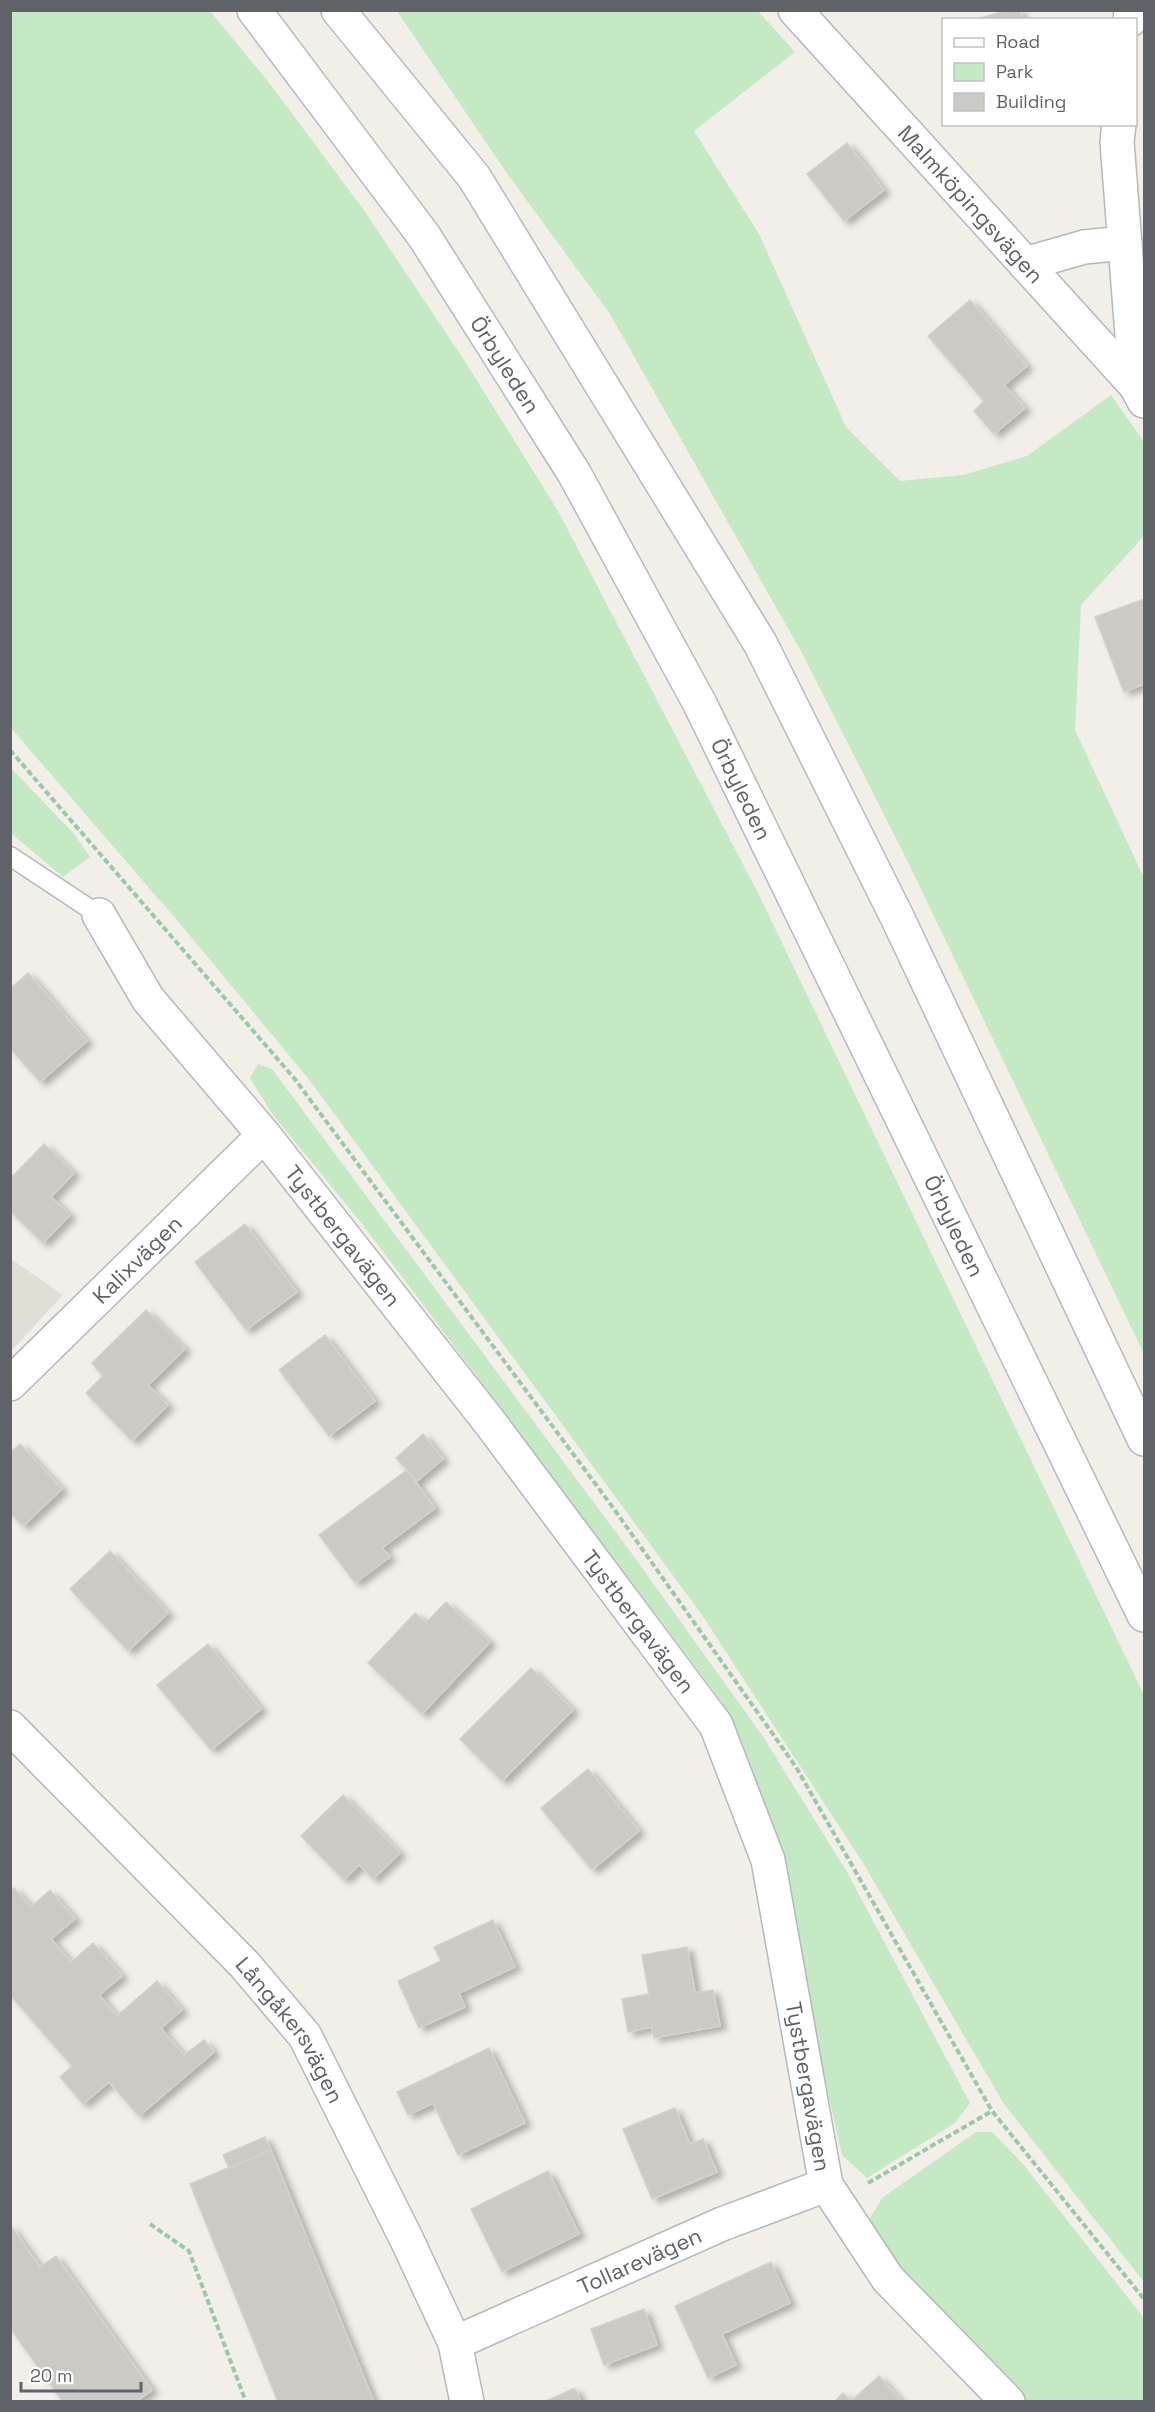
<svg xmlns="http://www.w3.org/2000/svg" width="1155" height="2412" font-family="'Space Grotesk',sans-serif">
	<defs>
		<filter id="shadow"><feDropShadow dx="6" dy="4" stdDeviation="3" flood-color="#0004"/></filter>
	</defs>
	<rect width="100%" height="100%" fill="#f1efe8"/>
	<path fill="#e1ded6" d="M 11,1259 L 63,1295 L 11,1351 Z"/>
	<path fill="#c5e8c5" d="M 10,11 L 210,11 L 270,84 L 363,209 L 466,363 L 558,511 L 758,893 L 1144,1695 L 1144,2282 L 1004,2104 L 865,1866 L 702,1615 L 311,1082 L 182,926 L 11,728 Z
		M 397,11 L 758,11 L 795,52 L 694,131 L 759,234 L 846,427 L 900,481 L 963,475 L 1027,456 L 1111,395 L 1144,442 L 1144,536 L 1081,605 L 1075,730 L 1144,878 L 1144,1354 L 907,860 L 802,653 L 610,314 L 506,172 Z
		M 11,768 L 75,835 L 90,857 L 63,877 L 11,833 Z
		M 258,1064 L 272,1069 L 632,1554 L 762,1735 L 847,1872 L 970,2103 L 955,2123 L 867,2178 L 842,2155 L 812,2021 L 744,1754 L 722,1702 L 363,1225 L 273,1115 L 250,1078 Z
		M 976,2132 L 992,2132 L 1023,2164 L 1144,2318 L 1144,2401 L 1022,2401 L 900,2273 L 869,2220 L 882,2198 Z"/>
	<path fill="#cccac5" stroke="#d6d1c6" stroke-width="1.5" filter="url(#shadow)" d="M 1007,10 L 1020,10 L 1023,20 L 975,20 Z
		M 847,143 L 884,190 L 844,221 L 807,174 Z
		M 970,300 L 1027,366 L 1004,385 L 1025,408 L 994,434 L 974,411 L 984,401 L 928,336 Z
		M 1144,599 L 1144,684 L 1124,692 L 1095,617 Z
		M 28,973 L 87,1041 L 40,1082 L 10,1048 L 10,989 Z
		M 44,1144 L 74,1173 L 51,1197 L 70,1215 L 43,1243 L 10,1211 L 10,1179 Z
		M 245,1224 L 297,1292 L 246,1330 L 195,1262 Z
		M 146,1310 L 185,1349 L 148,1385 L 168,1405 L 132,1441 L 86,1393 L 103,1376 L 92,1363 Z
		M 325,1335 L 375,1401 L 329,1436 L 279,1370 Z
		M 423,1434 L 443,1459 L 417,1481 L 396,1458 Z
		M 20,1444 L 62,1489 L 23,1526 L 10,1513 L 10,1453 Z
		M 407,1470 L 435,1508 L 382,1548 L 390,1557 L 355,1583 L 319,1535 Z
		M 110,1551 L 168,1613 L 128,1651 L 70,1589 Z
		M 446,1602 L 490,1642 L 422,1714 L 368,1663 L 415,1613 L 426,1623 Z
		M 208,1644 L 261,1709 L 211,1750 L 157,1685 Z
		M 531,1668 L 573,1710 L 502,1781 L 460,1739 Z
		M 588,1769 L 639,1831 L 592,1870 L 541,1808 Z
		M 343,1795 L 400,1853 L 373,1879 L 359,1865 L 344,1880 L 301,1836 Z
		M 14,1888 L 31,1907 L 50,1890 L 75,1919 L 51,1939 L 71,1962 L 93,1943 L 122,1976 L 99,1995 L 117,2016 L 157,1981 L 182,2010 L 161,2028 L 167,2036 L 184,2055 L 204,2040 L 214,2052 L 139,2116 L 109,2082 L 83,2104 L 60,2077 L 72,2066 L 10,1995 L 10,1891 Z
		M 493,1920 L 515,1967 L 459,1993 L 465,2007 L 419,2028 L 398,1981 L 441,1961 L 434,1947 Z
		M 687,1947 L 695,1993 L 713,1990 L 720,2026 L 654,2038 L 652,2027 L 628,2032 L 622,1999 L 649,1994 L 642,1955 Z
		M 489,2048 L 525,2123 L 458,2155 L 433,2103 L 408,2115 L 397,2092 Z
		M 675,2108 L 690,2144 L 703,2139 L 717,2172 L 652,2199 L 623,2129 Z
		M 265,2137 L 271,2150 L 229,2168 L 223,2155 Z
		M 271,2150 L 374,2402 L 278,2402 L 190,2184 Z
		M 548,2171 L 579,2234 L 502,2272 L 471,2209 Z
		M 10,2225 L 40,2267 L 56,2256 L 152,2390 L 135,2402 L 63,2402 L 10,2328 Z
		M 771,2262 L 790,2303 L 722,2334 L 736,2365 L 708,2378 L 675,2306 Z
		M 644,2309 L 657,2345 L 604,2365 L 591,2329 Z
		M 879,2376 L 902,2402 L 834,2402 L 843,2393 L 851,2401 Z
		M 575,2388 L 581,2402 L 544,2402 Z"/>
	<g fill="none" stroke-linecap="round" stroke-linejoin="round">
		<g stroke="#b5b8bc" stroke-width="21">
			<path id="lane" d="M 10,856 L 99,915"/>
		</g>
		<g stroke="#b5b8bc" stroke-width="36">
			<g id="street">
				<path id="s1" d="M 795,10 L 1136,386 L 1144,401"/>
				<path d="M 1130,20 L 1131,10"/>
				<path d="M 1119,124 L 1117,142 L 1136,386 L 1143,383"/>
				<path d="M 1025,264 L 1084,247 L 1125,243"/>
				<path id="s2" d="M 99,915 L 148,999 L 264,1135 L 491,1424 L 716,1725 L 768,1860 L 826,2185 L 888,2279 L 1008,2402"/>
				<path id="s3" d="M 10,1384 L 264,1135"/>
				<path id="s4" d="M 10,1727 L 244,1964 L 305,2036 L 406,2238 L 455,2343 L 467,2402"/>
				<path id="s5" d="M 455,2343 L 722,2224 L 826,2185"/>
			</g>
		</g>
		<g stroke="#b6babf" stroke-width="36">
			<g id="secondary">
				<path id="s6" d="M 254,10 L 424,236 L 574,473 L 700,704 L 1144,1615"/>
				<path d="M 338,10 L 474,177 L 760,643 L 898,919 L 1144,1439"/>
			</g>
		</g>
		<path stroke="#9cc7a9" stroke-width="4" stroke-dasharray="6 3" stroke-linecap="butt" d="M 10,750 L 294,1078 L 614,1509 L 796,1767 L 992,2111 L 1144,2299
			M 868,2183 L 992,2111
			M 150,2224 L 189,2251 L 246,2402"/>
		<use href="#lane" stroke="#fff" stroke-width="18"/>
		<use href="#street" stroke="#fff" stroke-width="33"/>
		<use href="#secondary" stroke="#fff" stroke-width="33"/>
	</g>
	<g text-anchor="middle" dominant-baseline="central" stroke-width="5" stroke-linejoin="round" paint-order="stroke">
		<g font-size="22" fill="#5f6368" stroke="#fff">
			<text stroke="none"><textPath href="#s1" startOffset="262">Malmköpingsvägen</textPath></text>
			<text stroke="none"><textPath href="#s6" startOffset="435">Örbyleden</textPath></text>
			<text stroke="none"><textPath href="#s6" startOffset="921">Örbyleden</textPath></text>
			<text stroke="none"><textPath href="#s6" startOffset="1407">Örbyleden</textPath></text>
			<text stroke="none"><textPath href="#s2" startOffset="404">Tystbergavägen</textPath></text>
			<text stroke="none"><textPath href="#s3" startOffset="178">Kalixvägen</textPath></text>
			<text stroke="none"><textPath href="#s2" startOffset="890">Tystbergavägen</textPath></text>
			<text stroke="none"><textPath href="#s4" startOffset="414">Långåkersvägen</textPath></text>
			<text stroke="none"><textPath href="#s2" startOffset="1394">Tystbergavägen</textPath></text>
			<text stroke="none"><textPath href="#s5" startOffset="202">Tollarevägen</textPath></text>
		</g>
	</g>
	<rect width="1155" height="2412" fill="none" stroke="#5f6368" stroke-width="24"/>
	<rect x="942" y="18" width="195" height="108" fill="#ffffff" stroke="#bfc1c3" stroke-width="1.5"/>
	<rect x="954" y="38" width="30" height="9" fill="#ffffff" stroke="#bfc1c3" stroke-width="1.5"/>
	<text x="996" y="48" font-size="18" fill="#5f6368">Road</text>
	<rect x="954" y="63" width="30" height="18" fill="#c5e8c5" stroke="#bfc1c3" stroke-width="1.5"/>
	<text x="996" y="78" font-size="18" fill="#5f6368">Park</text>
	<rect x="954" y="93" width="30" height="18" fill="#cccac5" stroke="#bfc1c3" stroke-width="1.5"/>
	<text x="996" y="108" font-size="18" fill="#5f6368">Building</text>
	<path d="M21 2382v9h120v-9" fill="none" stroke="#5f6368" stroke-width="3"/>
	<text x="30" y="2382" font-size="18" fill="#5f6368" stroke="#ffffff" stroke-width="4.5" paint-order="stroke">20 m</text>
</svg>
